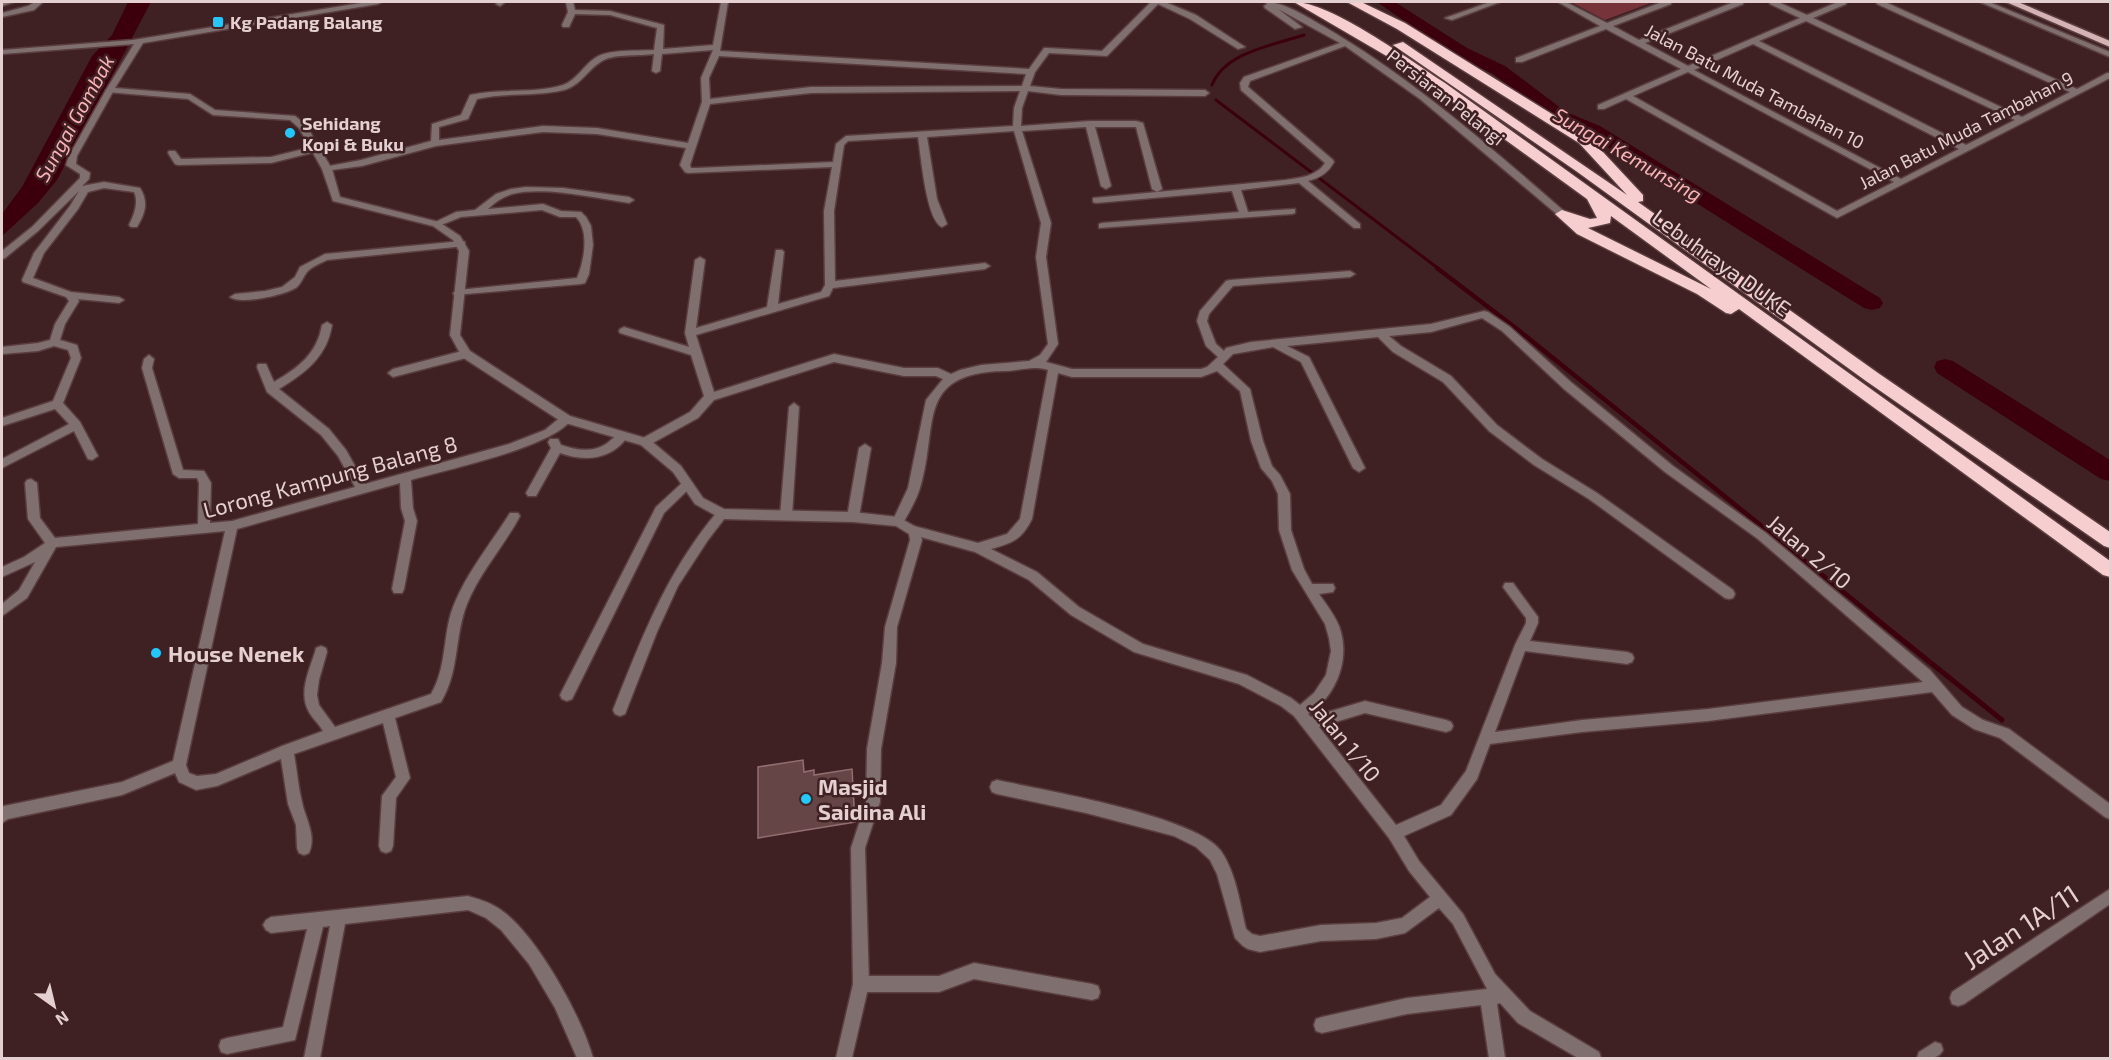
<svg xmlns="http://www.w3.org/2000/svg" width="2112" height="1060" font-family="'Exo 2',sans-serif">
	<rect width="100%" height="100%" fill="#3f2123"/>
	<path fill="#77333a" d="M 1571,2 L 1653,2 L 1605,20 Z"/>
	<path fill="#3b000c" d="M 128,2 L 151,2 L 57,180 L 38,203 L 2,236 L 2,214 L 22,187 L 92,56 L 112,35 Z"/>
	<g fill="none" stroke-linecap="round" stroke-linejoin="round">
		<path stroke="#3b000c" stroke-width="3" d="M 1212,85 C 1225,52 1274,45 1304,35
			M 1216,100 L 1439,269"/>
		<path stroke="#3b000c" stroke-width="4.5" d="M 1437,268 L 1517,329 L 1872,615"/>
		<path stroke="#3b000c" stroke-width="5" d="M 1870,614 L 2002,720"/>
		<path fill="#3b000c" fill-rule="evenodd" d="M 1377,2 L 1395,2 L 1467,48 L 1505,66 L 1566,112 L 1600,126 L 1880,298 L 1883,303 L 1880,308 L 1872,310 L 1864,308 L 1586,134 L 1554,120 L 1493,74 L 1455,56 Z
			M 1945,359 L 1953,361 L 2110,460 L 2110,481 L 2101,479 L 1937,373 L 1934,367 L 1937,361 Z"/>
	</g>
	<path fill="#664546" stroke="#926e70" stroke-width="1.5" d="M 803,760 L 804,772 L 814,770 L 814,775 L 852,769 L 855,822 L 758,838 L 758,767 Z"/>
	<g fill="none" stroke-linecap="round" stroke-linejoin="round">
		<g stroke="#5a3d3f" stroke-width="3">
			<path id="minor" d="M 2,2 L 14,2 L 2,6 Z
				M 35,2 L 43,2 L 34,10 L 2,17 L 2,13 L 28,6 Z
				M 498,2 L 505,2 L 500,6 L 496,4 Z
				M 566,2 L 573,2 L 575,10 L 610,11 L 664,25 L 663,49 L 713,45 L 721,2 L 728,2 L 720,51 L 1029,69 L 1044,48 L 1047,48 L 1102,51 L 1151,2 L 1165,2 L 1196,15 L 1245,47 L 1238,49 L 1190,19 L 1158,4 L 1107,56 L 1049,53 L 1035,72 L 1030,86 L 1061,89 L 1205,90 L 1209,93 L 1205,96 L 1061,95 L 1028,91 L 1022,108 L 1021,126 L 1090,121 L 1136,121 L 1143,123 L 1162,189 L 1157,192 L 1152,189 L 1136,127 L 1095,127 L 1111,186 L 1106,189 L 1101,186 L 1086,127 L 1022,131 L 1051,223 L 1046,257 L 1058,344 L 1046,362 L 1072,369 L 1201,369 L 1207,367 L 1218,357 L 1206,346 L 1197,321 L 1200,311 L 1226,281 L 1230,280 L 1350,271 L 1355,274 L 1350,277 L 1233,286 L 1209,314 L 1207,321 L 1216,344 L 1224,351 L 1226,348 L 1251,342 L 1431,324 L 1484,311 L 1488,312 L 1510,327 L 1572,383 L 1673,466 L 1766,533 L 1930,670 L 1962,707 L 1983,720 L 2009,729 L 2110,804 L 2110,819 L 2105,817 L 2000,738 L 1974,729 L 1952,715 L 1932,692 L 1708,721 L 1582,732 L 1490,744 L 1477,779 L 1451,815 L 1404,836 L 1419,861 L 1463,914 L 1495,974 L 1530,1011 L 1599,1052 L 1601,1058 L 1578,1058 L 1518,1023 L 1500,1003 L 1497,1004 L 1505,1058 L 1489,1058 L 1481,1005 L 1407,1014 L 1322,1033 L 1316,1031 L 1314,1025 L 1316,1019 L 1322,1017 L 1407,998 L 1487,989 L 1453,924 L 1439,908 L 1405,933 L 1376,939 L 1321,941 L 1260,952 L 1248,949 L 1243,946 L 1235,938 L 1217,874 L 1210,860 L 1196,847 L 1174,836 L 1086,813 L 997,794 L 992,792 L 990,787 L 992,782 L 997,780 C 1043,790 1196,816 1221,851 C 1236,873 1240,903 1246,929 L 1252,934 L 1260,936 L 1321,925 L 1376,923 L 1402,918 L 1430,897 L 1409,871 L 1389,838 L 1294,716 L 1281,706 L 1239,684 L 1134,652 L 1071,615 L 1029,580 L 975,552 L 910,534 L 908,531 L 910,528 L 914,526 L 978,543 L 1007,534 L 1020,519 L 1048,370 C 1034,365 1018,371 1003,371 C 914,373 939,428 920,488 C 916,501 908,514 902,525 L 894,525 L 892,522 L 908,488 L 926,400 L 943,379 L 936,376 L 904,376 L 834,362 L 714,400 L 698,418 L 649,445 L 641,445 L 639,442 L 641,439 L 690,412 L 704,396 L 691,355 L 620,333 L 619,331 L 620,329 L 624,327 L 689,347 L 685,333 L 695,260 L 700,257 L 705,260 L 696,328 L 767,307 L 776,250 L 782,250 L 784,252 L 778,304 L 821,292 L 825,285 L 824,211 L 832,167 L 688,173 L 685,172 L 680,165 L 686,148 L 597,134 L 543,132 L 436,146 L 362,166 L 324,171 L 324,167 L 361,160 L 431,141 L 432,124 L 461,115 L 470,95 C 500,88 535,94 563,85 C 577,80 583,66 595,58 C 608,49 638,51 654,50 L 657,28 L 610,15 L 575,14 L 569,27 L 563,27 L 562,25 L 568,12 ZM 713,50 L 701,78 L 702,102 L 688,143 L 597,128 L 543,126 L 439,140 L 439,127 L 468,119 L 477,99 C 505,92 535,97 564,90 C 582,85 588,68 604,60 C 614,54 641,56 654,54 L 652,71 L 656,73 L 660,71 L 662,54 ZM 719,56 L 1026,74 L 1022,86 L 811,87 L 710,99 L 709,78 ZM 1020,91 L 1014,108 L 1013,126 L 846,136 L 836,144 L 833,162 L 697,168 L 691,168 L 690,165 L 710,104 L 811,93 ZM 1014,131 L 1041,223 L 1036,257 L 1048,344 L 1040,355 L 1029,361 L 981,365 L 960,370 L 951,374 L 938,368 L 904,368 L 834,354 L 714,392 L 696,335 L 829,296 L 833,288 L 985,269 L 990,266 L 985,263 L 835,281 L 834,211 L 844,145 L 848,141 L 918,137 C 921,155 926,220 942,227 L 947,224 L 937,199 L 927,137 ZM 1482,318 L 1502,331 L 1564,389 L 1665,472 L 1758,539 L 1923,682 L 1708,709 L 1582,720 L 1495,732 L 1525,651 L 1627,664 L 1632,662 L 1634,658 L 1632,654 L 1627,652 L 1530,641 L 1538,623 L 1538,617 L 1513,583 L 1505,583 L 1503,587 L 1526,618 L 1526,623 L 1515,645 L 1466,771 L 1441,805 L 1396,825 L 1319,727 L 1365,713 L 1446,732 L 1451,730 L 1453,726 L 1451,722 L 1446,720 L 1365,701 L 1311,717 L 1308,714 C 1337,696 1351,658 1339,626 C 1334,614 1326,604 1319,594 L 1333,592 L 1335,588 L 1333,584 L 1312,584 L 1304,569 L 1291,530 L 1290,494 L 1280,475 L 1272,466 L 1263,441 L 1250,389 L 1223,364 L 1233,354 L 1273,347 L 1301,362 L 1353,468 L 1359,472 L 1365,468 L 1309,357 L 1287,346 L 1378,337 L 1393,352 L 1443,382 L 1489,431 L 1534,465 L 1589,499 L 1725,598 L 1729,599 L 1733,598 L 1735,594 L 1733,590 L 1597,493 L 1542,459 L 1497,425 L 1451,376 L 1401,346 L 1389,336 L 1431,332 ZM 1217,371 L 1240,391 L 1251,441 L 1261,468 L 1272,481 L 1278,494 L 1279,530 L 1292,570 L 1325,624 L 1329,638 L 1331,651 L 1326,675 L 1314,693 L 1300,705 L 1291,698 L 1247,675 L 1143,644 L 1079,607 L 1037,572 L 991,549 C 1013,543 1021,540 1032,519 L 1058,373 L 1072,377 L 1201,377 Z
				M 1266,2 C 1284,2 1307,17 1323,26 C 1412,78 1488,145 1565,212 L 1565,216 L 1559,216 L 1420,99 L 1345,46 L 1250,81 L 1248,87 L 1333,160 L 1334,162 C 1328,173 1320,178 1308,181 L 1360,224 L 1360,228 L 1354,228 L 1299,183 L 1241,190 L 1248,212 L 1295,209 L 1295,213 L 1292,214 L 1099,228 L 1099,224 L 1102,223 L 1239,212 L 1232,191 L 1096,203 L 1093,202 L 1093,198 L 1285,180 C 1300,178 1317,176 1325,163 L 1241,90 L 1240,83 L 1244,77 L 1340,43 L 1278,9 L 1302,27 L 1295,29 L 1265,8 L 1264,6 L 1267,4 Z
				M 1490,2 L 1500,2 L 1452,20 L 1445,18 Z
				M 1558,2 L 1566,2 L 1607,23 L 1662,2 L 1671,2 L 1671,4 L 1613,26 L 1639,40 L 1734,2 L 1743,2 L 1743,4 L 1645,43 L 1688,66 L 1800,18 L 1770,4 L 1770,2 L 1778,2 L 1807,15 L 1838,2 L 1846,2 L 1846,4 L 1813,18 L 2022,117 L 2070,92 L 1877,4 L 1877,2 L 1885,2 L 2077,89 L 2107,73 L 2110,73 L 2110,78 L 1837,218 L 1626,99 L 1604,109 L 1598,109 L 1598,105 L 1681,69 L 1606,29 L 1522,62 L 1516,62 L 1516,58 L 1600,26 ZM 1806,21 L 2015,120 L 1966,145 L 1759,41 ZM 1753,44 L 1959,149 L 1901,179 L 1694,70 ZM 1688,72 L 1894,182 L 1837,211 L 1633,96 Z
				M 1980,2 L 1989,2 L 2110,52 L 2110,57 Z
				M 110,87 L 114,90 L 77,156 L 76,164 L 90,173 L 89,179 L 82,186 L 104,182 L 140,188 C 149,202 145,214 137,227 L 131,227 L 129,225 C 134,215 139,202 134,192 L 104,188 L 88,192 L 78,209 L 44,253 L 33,278 L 71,292 L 119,297 L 124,300 L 119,303 L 78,299 L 79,301 L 65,324 L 60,340 L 77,345 L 81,358 L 63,403 L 80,422 L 98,456 L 92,460 L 88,459 L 74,431 L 2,468 L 2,459 L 69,424 L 55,409 L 2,426 L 2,418 L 53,401 L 71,358 L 68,350 L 54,346 L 38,351 L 2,354 L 2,347 L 38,343 L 50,340 L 55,324 L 69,301 L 66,297 L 23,282 L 22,280 L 34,253 L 70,206 L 79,191 L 38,231 L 5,258 L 2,259 L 2,251 L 32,227 L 80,178 L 80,174 L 66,165 L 69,156 L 106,90 Z
				M 316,146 L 320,149 L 319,151 L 271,163 L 178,165 L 175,164 L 168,153 L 169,151 L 175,151 L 181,159 L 271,157 Z
				M 526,187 L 563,188 L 629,197 L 634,200 L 629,203 C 594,198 546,186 512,194 C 503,197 495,202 488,209 L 543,204 L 561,211 L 581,212 L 586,217 L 591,226 L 593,245 L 589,274 L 585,283 L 581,284 L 454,295 L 453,293 L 458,290 L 577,278 C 584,262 590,231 576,217 L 560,217 L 542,210 L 461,217 L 436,227 L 431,224 L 456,212 L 475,210 L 496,194 L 511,189 Z
				M 462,241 L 465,242 L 465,246 L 327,260 C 321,263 311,267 307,272 C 303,277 302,282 297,287 C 286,295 240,305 230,297 L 235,294 L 265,291 L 282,287 L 295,277 L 300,267 L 325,254 Z
				M 327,322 L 332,325 C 327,357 305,373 279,389 L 329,429 L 346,450 L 365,484 L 509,444 L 545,430 L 562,416 L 570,416 L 572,419 C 551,448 448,469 411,480 L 413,508 L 417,521 L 404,589 L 402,593 L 394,593 L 392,589 L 405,521 L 401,508 L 400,483 L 237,529 L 186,765 L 189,773 L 197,776 L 216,774 L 282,746 L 323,731 C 319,724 313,719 309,712 C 298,693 309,671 315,652 L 316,648 L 321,646 L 326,648 L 327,652 L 319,680 L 317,695 L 319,705 L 335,727 L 431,694 C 446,669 443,640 451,613 C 463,577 490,545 510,513 L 518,513 L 520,516 C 504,546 480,572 467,604 C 454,637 460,670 441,702 L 395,718 L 410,778 L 396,798 L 393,846 L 391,851 L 386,853 L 381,851 L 379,846 L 382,796 L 396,777 L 383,723 L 294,754 C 297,770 298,786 302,802 C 305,818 317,835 309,853 L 304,855 L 299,853 L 297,848 L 296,825 L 288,804 L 281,759 L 217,786 L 196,790 L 179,782 L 175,773 L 122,795 L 8,819 L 2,823 L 2,807 L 4,806 L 122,782 L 173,761 L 225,531 L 56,547 L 27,598 L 2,616 L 2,604 L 19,590 L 35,562 L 2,577 L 2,567 L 24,557 L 45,543 L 28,519 L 25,483 L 27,480 L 31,479 L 37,483 L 40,518 L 55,538 L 198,524 L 199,483 L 197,478 L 179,478 L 173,474 L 142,368 L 144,359 L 149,355 L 154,359 L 152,368 L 183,470 L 204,471 L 211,483 L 210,523 L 232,521 L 355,487 L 338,456 L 321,435 L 267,392 L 257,367 L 258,364 L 266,364 L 274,382 C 298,368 317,354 322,325 Z
				M 466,350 L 471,354 L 470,357 L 393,377 L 388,373 L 393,369 Z
				M 794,403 L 799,407 L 792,516 L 790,519 L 782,519 L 780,516 L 789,407 Z
				M 622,432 L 628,436 C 612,460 585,462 560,453 L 536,496 L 528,496 L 526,493 L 551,448 L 548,442 L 550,439 L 558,439 L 561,445 C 576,450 592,453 606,444 C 612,440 615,435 622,432 Z
				M 865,444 L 871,448 L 859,517 L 857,520 L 849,520 L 847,517 L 859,448 Z
				M 687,481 L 693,485 L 664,513 L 572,699 L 567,701 L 562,699 L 560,695 L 562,691 L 656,507 L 683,482 Z
				M 722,509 L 726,511 L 728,514 L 708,540 L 678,586 L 657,632 L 625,714 L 620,716 L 615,714 L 613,710 C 642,637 667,571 718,511 Z
				M 2110,889 L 2110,904 L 1964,1004 L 1958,1006 L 1952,1004 L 1950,998 L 1952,992 Z
				M 468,896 C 478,899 489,902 498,908 C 535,931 582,1017 593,1058 L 577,1058 L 555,1008 L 529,964 L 501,930 L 486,918 L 468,910 L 345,924 L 320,1058 L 304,1058 L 330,926 L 323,927 L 295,1040 L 227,1054 L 221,1052 L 219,1046 L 221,1040 L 227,1038 L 283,1027 L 307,929 L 271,933 L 266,930 L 263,925 L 266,920 L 271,917 Z
				M 974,963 L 1092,984 L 1098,986 L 1100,992 L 1098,998 L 1092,1000 L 974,979 L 939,992 L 861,992 L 855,990 L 853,984 L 855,978 L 861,976 L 939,976 Z
				M 1935,1042 L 1941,1044 L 1943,1050 C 1938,1060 1928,1058 1917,1058 L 1919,1052 Z"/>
		</g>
		<g stroke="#5a3d3f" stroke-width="3">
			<path id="tertiary" d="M 367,2 L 382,2 L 378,4 L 143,43 L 115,88 L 190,94 L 215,110 L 295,116 L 306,125 L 332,169 L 340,197 L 439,222 L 460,236 L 469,251 L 460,335 L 470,351 L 570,416 L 649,439 L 681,466 L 703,498 L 724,509 L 853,512 L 898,517 L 918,528 L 922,540 L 897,627 L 896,663 L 881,749 L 880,802 L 865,848 L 869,984 L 852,1058 L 836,1058 L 853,984 L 851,848 L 866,802 L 867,749 L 882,663 L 885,627 L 910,540 L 909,534 L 896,526 L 853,522 L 722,519 L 695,504 L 673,472 L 641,445 L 562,422 L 462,357 L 450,335 L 459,251 L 453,240 L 433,226 L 333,201 L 322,169 L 299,128 L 290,120 L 213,115 L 188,99 L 107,92 L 106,90 L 134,44 L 2,54 L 2,50 L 133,40 Z"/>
		</g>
		<g stroke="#5a3d3f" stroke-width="3">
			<path id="primary" d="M 2006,2 L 2018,2 L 2110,41 L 2110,47 Z"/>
		</g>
		<g stroke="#5a3d3f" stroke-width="3">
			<path id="motorway" d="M 1294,2 C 1331,2 1411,61 1445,83 L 2110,561 L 2110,577 L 2103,575 L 1739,309 L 1731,314 L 1726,313 L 1697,294 L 1577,234 L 1555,214 L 1562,210 L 1590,219 L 1597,218 L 1587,199 L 1402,65 ZM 1611,216 L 1711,289 L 1588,228 L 1610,223 Z
				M 1347,2 L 1361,2 L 1405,23 L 1589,137 L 1643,195 L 1643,201 L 1638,202 L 1878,373 L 2110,532 L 2110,548 L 2104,546 L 1866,381 L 1576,171 L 1393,45 L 1403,42 L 1627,195 L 1579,143 L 1397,29 Z"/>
		</g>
		<use href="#minor" fill="#7f6f6f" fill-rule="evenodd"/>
		<use href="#tertiary" fill="#7f6f6f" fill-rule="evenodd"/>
		<use href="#primary" fill="#d5b3b4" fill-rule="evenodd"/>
		<use href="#motorway" fill="#f7cecf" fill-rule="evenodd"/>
	</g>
	<g fill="#20c9fd" stroke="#3f2123" stroke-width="2">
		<rect x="212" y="16" width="12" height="12" rx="3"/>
		<circle cx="290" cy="133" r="6"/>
		<circle cx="156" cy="653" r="6"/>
		<circle cx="806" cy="799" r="6"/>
	</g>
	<g text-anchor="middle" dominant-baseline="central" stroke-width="5" stroke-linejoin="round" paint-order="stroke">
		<g font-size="18" font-weight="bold" fill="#e5d0d1" stroke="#3f2123" text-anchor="start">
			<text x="230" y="22">Kg Padang Balang</text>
			<text x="302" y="123">Sehidang<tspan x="302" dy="21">Kopi &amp; Buku</tspan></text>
		</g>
		<g font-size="18" fill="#e5d0d1" stroke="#3f2123">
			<text transform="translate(1755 86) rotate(28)">Jalan Batu Muda Tambahan 10</text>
			<text transform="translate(1446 97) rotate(38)">Persiaran Pelangi</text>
			<text transform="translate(1966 130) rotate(-27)">Jalan Batu Muda Tambahan 9</text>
		</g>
		<g font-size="20" font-style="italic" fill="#fbb2b6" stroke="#3f2123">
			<text transform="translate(74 118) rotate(-61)">Sungai Gombak</text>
			<text transform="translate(1628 154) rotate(30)">Sungai Kemunsing</text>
		</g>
		<g font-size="22" fill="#e5d0d1" stroke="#3f2123">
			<text transform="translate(1722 262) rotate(36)">Lebuhraya DUKE</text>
			<text transform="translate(330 476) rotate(-15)">Lorong Kampung Balang 8</text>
			<text transform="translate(1810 551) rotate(40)">Jalan 2/10</text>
			<text transform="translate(1346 740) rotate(51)">Jalan 1/10</text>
		</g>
		<g font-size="22" font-weight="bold" fill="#e5d0d1" stroke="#3f2123" text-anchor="start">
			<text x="168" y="653">House Nenek</text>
			<text x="818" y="786">Masjid<tspan x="818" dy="25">Saidina Ali</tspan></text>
		</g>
		<g font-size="27" fill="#e5d0d1" stroke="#3f2123">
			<text transform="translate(2020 926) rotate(-33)">Jalan 1A/11</text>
		</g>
	</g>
	<rect width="2112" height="1060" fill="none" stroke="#e5d0d1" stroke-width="6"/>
	<g transform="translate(54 1006) rotate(146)" stroke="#3f2123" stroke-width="4.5" paint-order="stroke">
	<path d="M0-4.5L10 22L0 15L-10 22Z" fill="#e5d0d1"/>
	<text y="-9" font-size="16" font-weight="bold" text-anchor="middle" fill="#e5d0d1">N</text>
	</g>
</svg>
